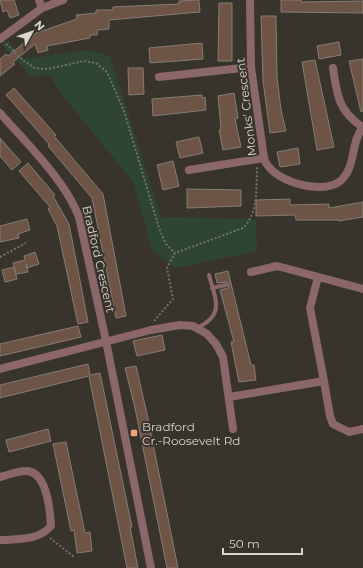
<svg xmlns="http://www.w3.org/2000/svg" width="363" height="568" font-family="Montserrat,sans-serif">
	<rect width="100%" height="100%" fill="#38342c"/>
	<path fill="#2f4534" d="M 8,40 L 23,59 L 86,50 L 110,56 L 161,217 L 256,219 L 257,251 L 176,268 L 152,250 L 134,183 L 60,92 L 50,75 L 32,77 L 2,45 Z"/>
	<path fill="#6e5445" stroke="#867c76" d="M 0,0 L 14,0 L 19,15 L 10,18 L 7,10 L 3,12 Z
		M 199,0 L 200,12 L 109,20 L 109,29 L 97,30 L 97,35 L 90,35 L 90,38 L 47,46 L 48,50 L 38,53 L 35,44 L 13,62 L 15,64 L 0,76 L 0,59 L 6,54 L 8,56 L 36,33 L 77,19 L 76,15 L 96,13 L 96,10 L 113,10 L 113,7 L 179,4 L 179,1 Z
		M 281,0 L 301,0 L 301,2 L 363,1 L 363,13 L 281,12 Z
		M 219,3 L 232,3 L 232,61 L 218,61 Z
		M 261,16 L 276,16 L 277,77 L 281,110 L 286,131 L 270,133 L 263,81 Z
		M 339,42 L 341,55 L 319,59 L 317,46 Z
		M 202,43 L 203,59 L 150,63 L 149,48 Z
		M 363,59 L 363,111 L 361,112 L 349,61 Z
		M 315,60 L 334,147 L 317,150 L 302,62 Z
		M 128,68 L 143,68 L 144,94 L 129,95 Z
		M 14,88 L 56,135 L 54,136 L 103,194 L 126,316 L 116,318 L 92,198 L 48,146 L 49,144 L 6,95 Z
		M 234,93 L 238,118 L 235,119 L 241,147 L 223,150 L 219,130 L 221,129 L 218,96 Z
		M 202,95 L 202,98 L 205,97 L 206,110 L 153,116 L 152,99 Z
		M 199,137 L 203,153 L 180,158 L 176,142 Z
		M 0,138 L 21,162 L 12,170 L 0,156 Z
		M 298,148 L 300,164 L 280,167 L 277,152 Z
		M 173,161 L 179,186 L 163,190 L 157,165 Z
		M 28,163 L 55,195 L 53,196 L 69,224 L 88,322 L 78,324 L 57,226 L 48,209 L 50,207 L 19,171 Z
		M 187,189 L 241,190 L 241,206 L 187,208 Z
		M 290,199 L 290,205 L 329,204 L 329,208 L 363,202 L 363,217 L 339,221 L 339,220 L 296,220 L 295,215 L 256,216 L 256,200 Z
		M 27,219 L 30,230 L 18,234 L 19,238 L 0,242 L 0,226 Z
		M 35,252 L 39,264 L 27,268 L 26,264 L 28,272 L 16,274 L 13,263 L 25,260 L 24,256 Z
		M 14,267 L 17,279 L 5,282 L 2,270 Z
		M 228,271 L 251,365 L 254,365 L 256,380 L 239,382 L 231,342 L 234,342 L 220,290 L 228,288 L 229,284 L 226,282 L 217,283 L 215,274 Z
		M 78,326 L 81,337 L 0,356 L 0,344 Z
		M 162,335 L 165,350 L 137,356 L 133,341 Z
		M 88,364 L 90,375 L 100,373 L 132,527 L 130,527 L 138,568 L 127,568 L 89,376 L 0,398 L 0,385 Z
		M 136,366 L 147,414 L 178,568 L 167,568 L 135,408 L 125,368 Z
		M 48,429 L 51,441 L 9,452 L 6,440 Z
		M 66,442 L 85,533 L 90,532 L 92,551 L 77,553 L 74,530 L 71,531 L 53,444 Z"/>
	<g fill="none" stroke-linecap="round" stroke-linejoin="round">
		<path stroke="#74716a" stroke-width="2" stroke-dasharray="2 2" stroke-linecap="butt" d="M 6,44 L 24,61 L 35,68 L 48,69 L 84,61 L 96,63 L 107,72 L 124,111 L 159,228 L 166,244 L 175,253
			M 0,257 L 26,243
			M 154,321 L 173,299 L 167,268 L 175,253 L 243,228 C 259,212 256,188 257,167
			M 50,538 L 74,557"/>
		<path stroke="#8b676a" stroke-width="4" d="M 212,288 L 226,285
			M 197,328 C 226,314 215,299 209,275"/>
		<path stroke="#8b676a" stroke-width="8" d="M 39,0 L 42,8
			M 250,0 L 251,67 L 264,158 C 270,181 320,195 339,182 C 357,168 350,142 363,127
			M 0,39 L 42,8 L 63,0
			M 333,68 C 337,95 338,110 362,127
			M 159,77 L 251,67
			M 0,113 C 26,143 65,180 79,217 L 106,341 L 151,568
			M 189,170 L 264,158
			M 251,272 L 277,266 L 363,289
			M 0,369 L 151,330 L 180,325 L 193,326 L 207,334 L 216,344 L 223,357 L 233,429
			M 324,381 L 330,416 L 333,424 L 349,432 L 363,429
			M 229,397 L 324,381 L 310,308 L 318,277
			M 0,477 C 8,475 17,471 25,471 C 47,470 50,510 51,526 C 38,541 18,539 0,540"/>
	</g>
	<rect fill="#f2a17e" stroke="#38342c" stroke-width="1.5" x="130" y="429" width="8" height="8" rx="2"/>
	<g text-anchor="middle" dominant-baseline="central" stroke-width="4" stroke-linejoin="round" paint-order="stroke">
		<g font-size="12" fill="#d8d6d1" stroke="#38342c">
			<text transform="translate(246 107) rotate(-97)">Monks' Crescent</text>
			<text transform="translate(99 259) rotate(77)">Bradford Crescent</text>
		</g>
		<g font-size="12" fill="#d8d6d1" stroke="#38342c" text-anchor="start">
			<text x="142" y="426">Bradford<tspan x="142" dy="14">Cr.-Roosevelt Rd</tspan></text>
		</g>
	</g>
	<g transform="translate(32 32) rotate(50)" stroke="#38342c" stroke-width="3" paint-order="stroke">
	<path d="M0-3L7 15L0 10L-7 15Z" fill="#d8d6d1"/>
	<text y="-6" font-size="11" font-weight="bold" text-anchor="middle" fill="#d8d6d1">N</text>
	</g>
	<path d="M223 548v6h79v-6" fill="none" stroke="#d8d6d1" stroke-width="2"/>
	<text x="229" y="548" font-size="12" fill="#d8d6d1" stroke="#38342c" stroke-width="3" paint-order="stroke">50 m</text>
</svg>
